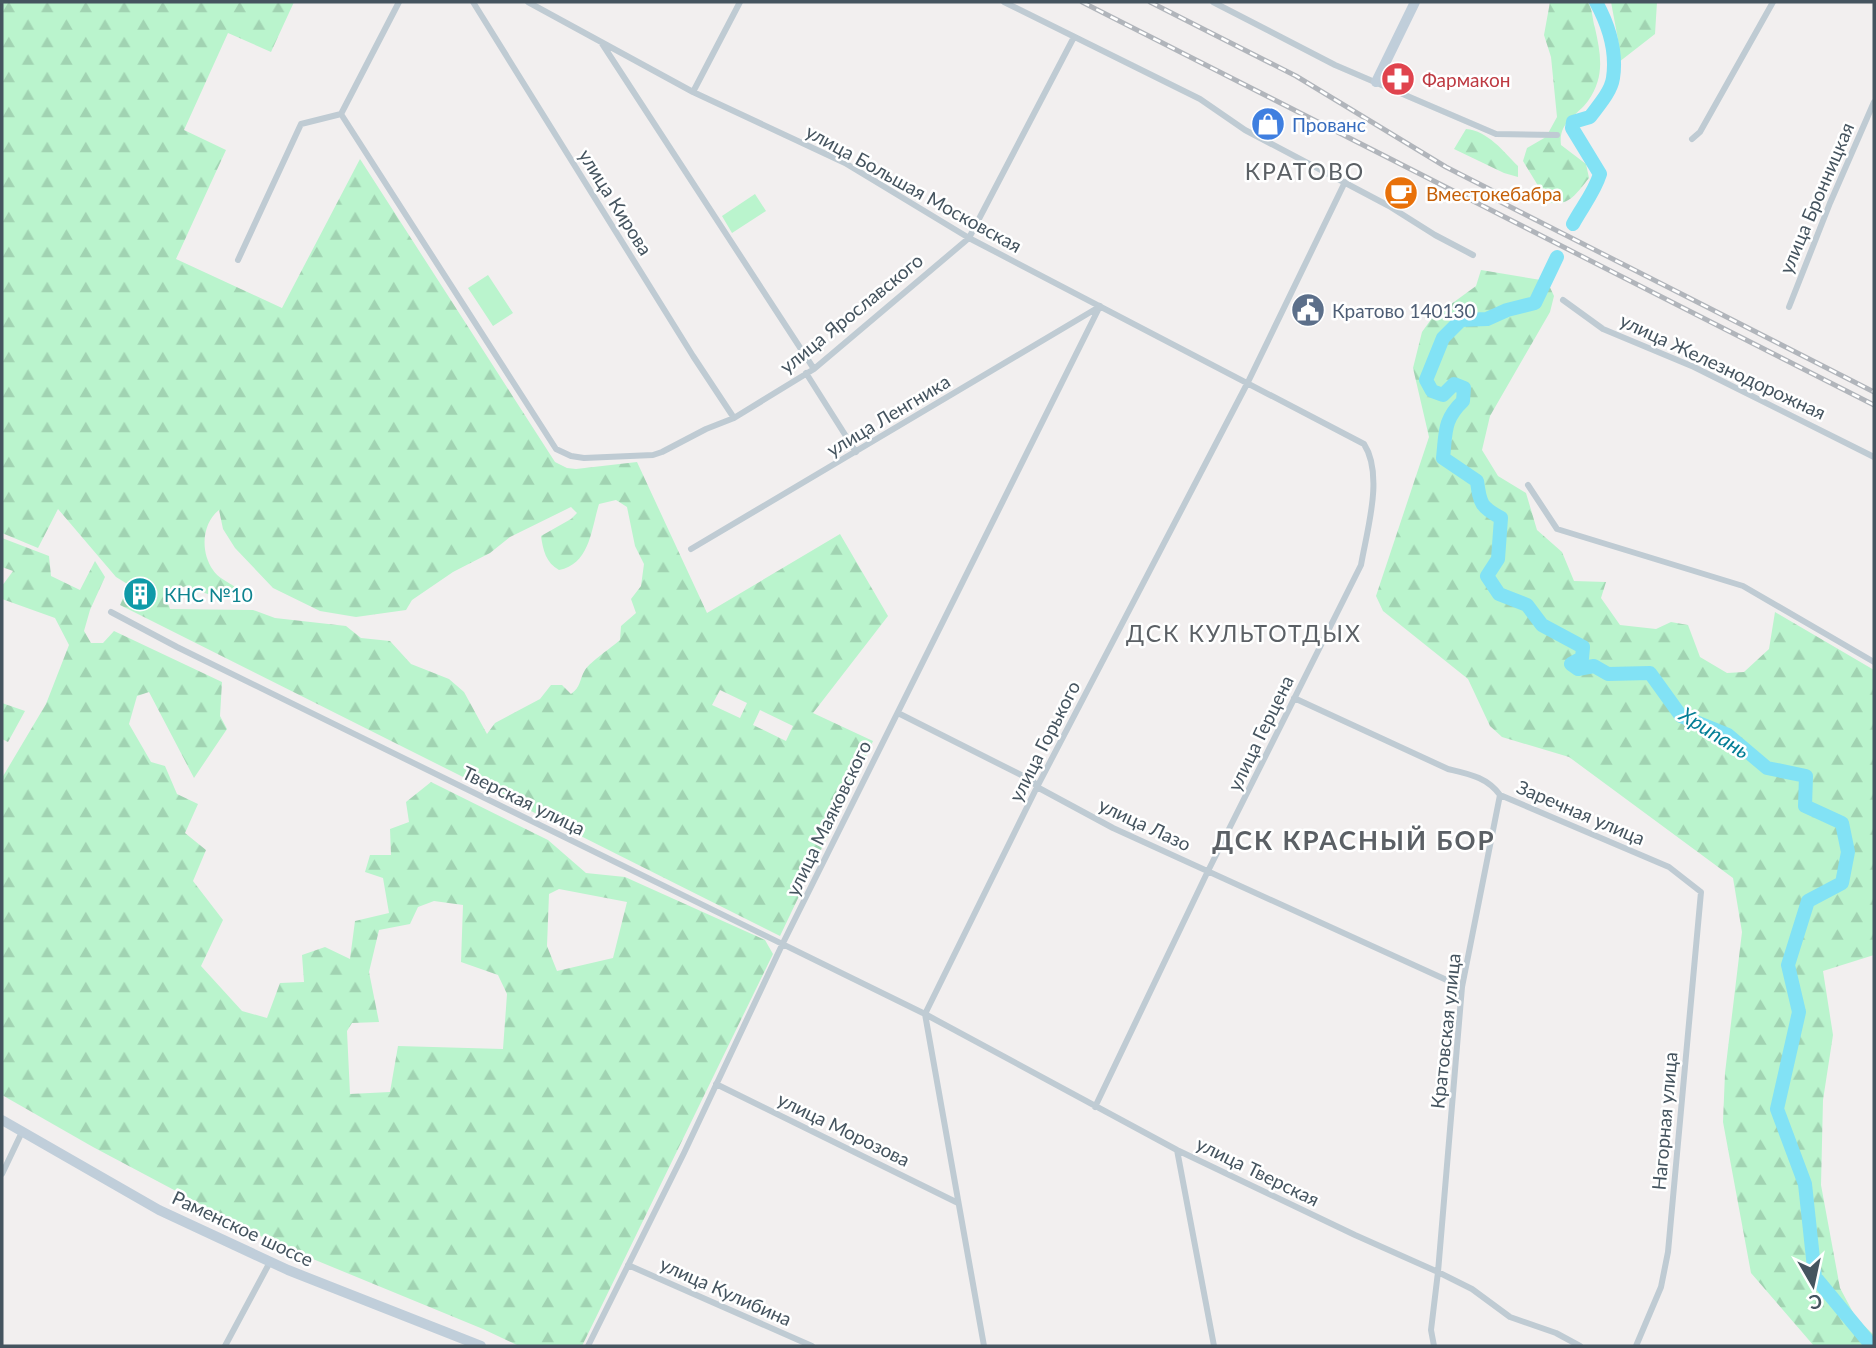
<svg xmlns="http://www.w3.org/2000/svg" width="1876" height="1348" font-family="Lato,sans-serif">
	<defs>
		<pattern id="forest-firs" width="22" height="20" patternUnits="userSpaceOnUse" patternTransform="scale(1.75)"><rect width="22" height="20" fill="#baf4cd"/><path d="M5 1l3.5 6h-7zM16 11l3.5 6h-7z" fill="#a1d3b2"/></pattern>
	</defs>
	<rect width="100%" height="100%" fill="#f2efef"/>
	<path fill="url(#forest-firs)" fill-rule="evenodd" d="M 2,2 L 294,2 L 271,52 L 228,33 L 184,130 L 226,150 L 176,259 L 282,308 L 360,159 L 555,462 L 567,468 L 576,469 L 637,462 L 707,613 L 840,534 L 888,616 L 813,713 L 873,741 L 780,936 L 120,605 L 129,585 L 116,577 L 58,509 L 38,548 L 2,533 ZM 616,500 L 627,507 L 635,546 L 644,564 L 641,586 L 631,599 L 636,613 L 621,626 L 620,640 C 611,648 591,661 585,670 C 579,680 581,687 571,694 L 562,685 L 551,685 L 540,699 L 495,723 L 487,734 L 464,692 L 449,679 L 411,664 L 390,641 L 361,638 L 346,626 L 275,618 L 253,610 L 170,609 L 165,594 L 186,586 L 213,596 L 235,594 L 235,587 C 228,582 217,577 213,570 C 200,552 202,523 219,510 L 223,529 L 235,548 L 273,588 L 320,611 L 356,617 L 406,610 L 412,600 L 453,572 L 490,553 L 510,537 L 571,507 L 577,513 L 571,519 L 541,536 C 543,550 546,563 559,570 C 590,564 591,530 599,504 ZM 720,690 L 747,703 L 740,718 L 712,705 ZM 760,710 L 793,726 L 786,741 L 753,725 Z
		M 1550,2 L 1588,2 C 1593,11 1592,18 1595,28 C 1601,55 1605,77 1588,101 C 1577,116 1558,122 1561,145 L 1586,164 L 1589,178 C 1577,193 1568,208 1548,202 L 1523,161 L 1527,148 L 1546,137 L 1557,117 L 1551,57 L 1544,35 Z
		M 1611,2 L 1657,2 L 1655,34 L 1619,62 L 1619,45 Z
		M 1466,129 C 1488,131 1503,151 1518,166 L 1518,177 L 1504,173 L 1454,149 Z
		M 1481,270 L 1547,281 L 1554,296 L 1550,312 L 1490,416 L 1482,450 L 1498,476 L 1526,493 L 1537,530 L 1562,552 L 1574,581 L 1606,582 L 1601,598 L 1620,625 L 1656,629 L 1671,622 L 1688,625 L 1700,657 L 1727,673 L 1744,672 L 1769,649 L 1775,612 L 1874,670 L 1874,955 L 1823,971 L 1833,1035 L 1823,1100 L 1821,1185 L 1840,1288 L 1856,1318 L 1874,1335 L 1874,1346 L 1814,1346 L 1751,1273 L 1723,1122 L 1725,1073 L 1742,932 L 1733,878 L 1569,757 L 1502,737 L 1490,726 L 1468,679 L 1383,611 L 1376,596 L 1429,437 L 1413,368 L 1422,332 L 1432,318 L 1476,286 Z
		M 2,538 L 49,556 L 51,576 L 80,590 L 95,561 L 105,577 L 90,610 L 84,631 L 91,643 L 103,643 L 114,631 L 222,682 L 220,716 L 227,729 L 194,778 L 149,692 L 137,696 L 129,724 L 151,762 L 165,766 L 177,794 L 198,804 L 185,833 L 206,850 L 193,881 L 223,920 L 201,966 L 242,1011 L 267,1018 L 280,983 L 304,982 L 302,955 L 325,947 L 350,959 L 355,921 L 389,913 L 383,878 L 365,872 L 370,855 L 391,855 L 390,829 L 409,822 L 406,802 L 431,782 L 548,840 L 586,873 L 625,877 L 765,940 L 773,954 L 582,1346 L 519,1346 L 483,1329 L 274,1243 L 93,1147 L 2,1095 L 2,778 L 46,704 L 69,645 L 55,618 L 2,599 L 2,586 L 13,571 L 2,567 ZM 559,889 L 627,902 L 613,958 L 557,971 L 547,946 L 549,894 ZM 434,901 L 463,905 L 461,962 L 498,975 L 507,994 L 503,1049 L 398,1046 L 390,1092 L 350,1094 L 347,1031 L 352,1023 L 379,1022 L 369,972 L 379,930 L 410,924 L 418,907 Z
		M 2,703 L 25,711 L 8,742 L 2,739 Z"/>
	<path fill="#baf4cd" d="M 755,194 L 766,211 L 732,233 L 722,216 Z
		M 488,275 L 513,313 L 493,326 L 468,288 Z"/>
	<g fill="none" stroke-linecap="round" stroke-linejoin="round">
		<path stroke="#82e2f5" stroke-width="14" d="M 1573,224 C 1582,207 1594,193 1600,174 L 1572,128 L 1573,122 L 1590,117 C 1598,106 1611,92 1613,78 C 1617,52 1608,24 1596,2
			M 1557,257 L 1535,303 L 1507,310 L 1487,319 L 1461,320 L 1443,338 L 1426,380 L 1432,391 L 1443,395 L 1454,384 L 1464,388 L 1463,401 C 1443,420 1446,433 1443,458 L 1477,481 C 1480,504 1481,507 1501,518 L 1498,559 L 1487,576 L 1499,594 L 1527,605 L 1542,625 L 1583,647 L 1582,658 L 1571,664 L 1578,669 L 1594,666 L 1608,674 L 1650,673 L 1681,716 L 1728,735 L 1767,768 L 1806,776 L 1805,806 L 1842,823 L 1848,852 L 1842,883 L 1808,901 L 1788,965 L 1799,1012 L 1777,1109 L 1805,1184 L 1815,1277 L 1872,1346"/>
		<path stroke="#bfcbd3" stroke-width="6" d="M 473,2 L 693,356 L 734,418
			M 528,2 L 693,92 L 845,163 L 969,238 L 1364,444 C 1384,475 1367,530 1361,565 L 1208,871 L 1095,1107
			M 1004,2 L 1200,99 L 1245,130 L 1389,206 L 1435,235 L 1473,255
			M 1213,2 L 1335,65 L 1496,134 L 1557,135
			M 601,42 L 814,369
			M 693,92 L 740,2
			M 341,114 L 556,449 L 571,456 L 584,458 L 653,455 L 662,452 L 706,429 L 734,418 L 814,369 L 969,238 L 1074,37
			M 1692,139 L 1700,132 L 1773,2
			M 238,260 L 301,124 L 341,114 L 399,2
			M 1563,300 L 1603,329 L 1694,367 L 1874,457
			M 1789,307 L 1830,203 L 1874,102
			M 806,373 L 856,452
			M 1528,485 L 1557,529 L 1743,586 L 1874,662
			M 691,549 L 1099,307
			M 111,612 L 177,647 L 925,1014 L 1177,1150 L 1355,1235 L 1438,1272 L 1472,1289 L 1510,1317 L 1556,1333 L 1580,1346
			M 1294,698 L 1448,769 C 1469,774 1487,777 1500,795 L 1669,867 L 1701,892 L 1668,1252 L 1661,1287 L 1636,1346
			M 898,713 L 1033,781 L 1037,787 L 1113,828 L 1462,987
			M 716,1084 L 958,1203
			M 1177,1150 L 1214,1346
			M 2,1174 L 22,1132
			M 628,1265 L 812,1346
			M 225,1346 L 270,1262
			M 588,1346 L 684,1153 L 782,945 L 1100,306
			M 984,1346 L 925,1014 L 1037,787 L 1248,382 L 1345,182
			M 1434,1346 L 1431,1330 L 1438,1272 L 1462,987 L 1500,795"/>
		<path stroke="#c0ceda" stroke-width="10" d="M 1376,82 L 1415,2
			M 2,1120 L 159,1210 L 288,1270 L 481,1346"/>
		<g stroke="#b1b5bb" stroke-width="5">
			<path id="rail" d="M 1082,2 L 1874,405
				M 1150,2 L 1296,76 L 1446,167 L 1499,194
				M 1487,195 L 1874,392"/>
		</g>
		<use href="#rail" stroke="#fff" stroke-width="2.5" stroke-dasharray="8" stroke-linecap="butt"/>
	</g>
	<defs>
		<g id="pharmacy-disc" transform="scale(1.75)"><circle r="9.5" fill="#e0444e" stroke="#fff"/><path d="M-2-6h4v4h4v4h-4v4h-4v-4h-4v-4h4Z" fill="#fff"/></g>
		<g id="shop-disc" transform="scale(1.75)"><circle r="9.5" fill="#3f7fe0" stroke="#fff"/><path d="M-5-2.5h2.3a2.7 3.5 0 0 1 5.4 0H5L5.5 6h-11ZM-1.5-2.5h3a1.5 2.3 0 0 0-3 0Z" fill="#fff"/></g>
		<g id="cafe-disc" transform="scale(1.75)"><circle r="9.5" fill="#e8710a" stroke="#fff"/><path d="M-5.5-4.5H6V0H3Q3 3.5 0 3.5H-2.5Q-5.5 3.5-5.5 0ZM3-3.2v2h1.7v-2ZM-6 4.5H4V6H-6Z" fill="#fff"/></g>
		<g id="civic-disc" transform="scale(1.75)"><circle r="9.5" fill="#5c6f8a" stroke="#fff"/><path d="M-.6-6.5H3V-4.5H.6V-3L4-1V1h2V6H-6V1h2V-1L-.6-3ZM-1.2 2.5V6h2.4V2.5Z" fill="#fff"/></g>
		<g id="building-disc" transform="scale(1.75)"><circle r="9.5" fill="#0f9aa8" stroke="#fff"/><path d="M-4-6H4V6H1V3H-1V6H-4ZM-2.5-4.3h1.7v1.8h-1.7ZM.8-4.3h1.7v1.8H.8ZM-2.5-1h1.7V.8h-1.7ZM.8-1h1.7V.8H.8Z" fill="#fff"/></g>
	</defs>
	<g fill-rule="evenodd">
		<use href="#pharmacy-disc" x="1398" y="79"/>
		<use href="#shop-disc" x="1268" y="124"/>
		<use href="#cafe-disc" x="1401" y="193"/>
		<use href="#civic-disc" x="1308" y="310"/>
		<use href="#building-disc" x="140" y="594"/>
	</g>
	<g text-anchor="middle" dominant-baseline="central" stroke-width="5" stroke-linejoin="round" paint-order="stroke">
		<g font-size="19" fill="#be3a42" stroke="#fff" text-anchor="start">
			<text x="1422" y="79">Фармакон</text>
		</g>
		<g font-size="19" fill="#366cbe" stroke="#fff" text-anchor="start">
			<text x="1292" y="124">Прованс</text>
		</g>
		<g font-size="19" fill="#45545f" stroke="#fff">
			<text transform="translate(914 188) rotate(29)">улица Большая Московская</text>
			<text transform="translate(1816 198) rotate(-67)">улица Бронницкая</text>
			<text transform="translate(616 202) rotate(58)">улица Кирова</text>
			<text transform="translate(851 313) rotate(-39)">улица Ярославского</text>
			<text transform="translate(1723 366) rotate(25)">улица Железнодорожная</text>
			<text transform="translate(888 415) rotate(-31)">улица Ленгника</text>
			<text transform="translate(1260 733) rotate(-64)">улица Герцена</text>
			<text transform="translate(1044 741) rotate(-63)">улица Горького</text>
			<text transform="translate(524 800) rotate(26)">Тверская улица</text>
			<text transform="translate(1581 812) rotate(23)">Заречная улица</text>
			<text transform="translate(828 818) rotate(-64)">улица Маяковского</text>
			<text transform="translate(1145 824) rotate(25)">улица Лазо</text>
			<text transform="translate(1445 1031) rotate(-84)">Кратовская улица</text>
			<text transform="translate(1664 1121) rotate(-85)">Нагорная улица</text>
			<text transform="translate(844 1129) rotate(26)">улица Морозова</text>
			<text transform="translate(1258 1171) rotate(26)">улица Тверская</text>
			<text transform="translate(243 1228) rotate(25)">Раменское шоссе</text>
			<text transform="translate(726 1291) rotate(24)">улица Кулибина</text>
		</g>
		<g font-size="19" fill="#c56008" stroke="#fff" text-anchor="start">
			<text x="1426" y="193">Вместокебабра</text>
		</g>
		<g font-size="19" fill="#4e5e75" stroke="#fff" text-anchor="start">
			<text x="1332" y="310">Кратово 140130</text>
		</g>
		<g font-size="19" fill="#0d838f" stroke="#fff" text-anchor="start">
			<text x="164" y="594">КНС №10</text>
		</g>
		<g font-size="21" font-style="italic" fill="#037e96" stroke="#fff">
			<text transform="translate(1715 732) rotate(32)">Хрипань</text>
		</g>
		<g font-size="23" letter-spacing="2" fill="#5b6065" stroke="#fff">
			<text x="1305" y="171">КРАТОВО</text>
			<text x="1244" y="633">ДСК КУЛЬТОТДЫХ</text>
		</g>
		<g font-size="26" font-weight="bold" letter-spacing="2" fill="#5b6065" stroke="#fff">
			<text x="1354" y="840">ДСК КРАСНЫЙ БОР</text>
		</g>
	</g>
	<rect width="1876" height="1348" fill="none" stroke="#45545f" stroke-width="7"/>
	<g transform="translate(1813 1285) rotate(171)" stroke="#ffffff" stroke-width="5" paint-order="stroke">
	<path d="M0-5L12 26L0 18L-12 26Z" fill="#45545f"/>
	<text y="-10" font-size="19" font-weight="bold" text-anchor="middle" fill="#45545f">С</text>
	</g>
</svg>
